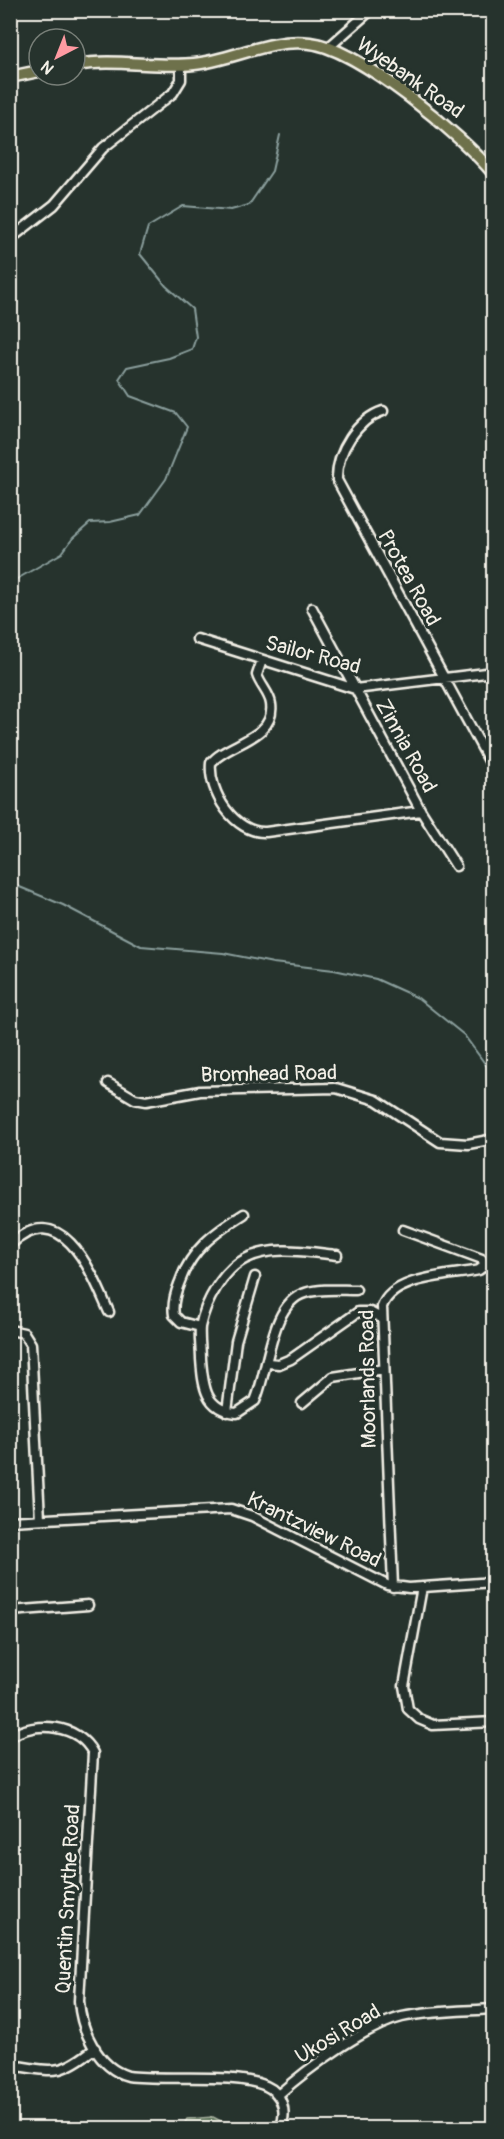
<svg xmlns="http://www.w3.org/2000/svg" width="504" height="2139" font-family="Pangolin,sans-serif">
	<rect width="100%" height="100%" fill="#26332d"/>
	<filter id="ink" filterUnits="userSpaceOnUse"><feTurbulence type="fractalNoise" baseFrequency=".0167" numOctaves="2"/><feDisplacementMap in="SourceGraphic" scale="12" xChannelSelector="R" yChannelSelector="G"/><feConvolveMatrix kernelMatrix="1 2 1 2 8 2 1 2 1" color-interpolation-filters="sRGB"/></filter>
	<g filter="url(#ink)">
		<path fill="#577055" stroke="#a6b09e" stroke-width="1.5" d="M 213,2117 L 234,2128 L 182,2128 L 187,2119 Z"/>
		<g fill="none" stroke-linecap="round" stroke-linejoin="round">
			<path stroke="#8b9f9d" stroke-width="2" d="M 10,583 L 62,553 L 73,538 L 90,523 L 110,522 L 140,515 L 166,479 L 187,427 L 176,413 L 130,396 L 119,379 L 127,367 L 169,358 L 192,349 L 196,337 L 192,309 L 166,286 L 140,254 L 148,227 L 183,206 L 231,210 L 249,205 L 272,171 L 280,135
				M 10,883 L 63,905 L 141,946 L 223,953 L 273,963 L 334,970 L 376,979 L 418,998 L 464,1035 L 494,1076"/>
			<g stroke="#f4f1e8" stroke-width="13">
				<path id="minor" d="M 329,47 L 371,10
					M 10,239 L 54,205 L 103,148 L 173,93 L 181,80 L 181,64
					M 383,411 C 358,419 336,452 337,480 L 494,770
					M 312,608 L 421,811 L 456,866
					M 197,639 L 355,689 L 494,672
					M 262,660 L 257,675 C 260,685 270,694 271,704 C 276,739 226,743 211,763 C 208,792 235,834 266,832 L 421,811
					M 108,1083 L 135,1099 L 146,1101 L 200,1091 L 336,1088 L 376,1100 L 440,1142 L 468,1144 L 494,1139
					M 10,1245 C 62,1196 92,1273 109,1312
					M 337,1255 C 308,1252 272,1245 245,1259 C 223,1270 205,1302 200,1327 C 199,1337 201,1349 201,1359 C 203,1386 205,1410 237,1413 L 255,1401 C 269,1370 270,1303 305,1293 C 321,1288 339,1290 356,1290
					M 200,1327 L 181,1322 L 174,1315 C 172,1304 175,1294 179,1284 C 191,1249 214,1233 244,1214
					M 10,1330 L 24,1333 L 31,1344 L 40,1519
					M 268,1363 L 279,1364 L 291,1359 L 358,1312 L 370,1312 L 381,1318
					M 302,1403 L 333,1377 L 384,1369
					M 227,1412 L 236,1341 L 255,1277
					M 10,1521 L 231,1509 L 252,1516 L 387,1585 L 409,1588 L 494,1582
					M 393,1587 L 382,1307 C 392,1276 451,1276 479,1270 L 485,1265 L 482,1259 L 403,1230
					M 422,1587 L 404,1686 L 408,1709 L 419,1719 L 433,1725 L 494,1722
					M 10,1611 L 88,1605
					M 10,1737 C 36,1720 78,1724 93,1753 L 79,2001 C 81,2030 98,2068 128,2076 C 164,2081 236,2072 266,2086 C 282,2093 288,2112 280,2128
					M 10,2065 C 54,2071 59,2077 95,2048
					M 278,2095 C 307,2069 365,2026 402,2017 C 431,2011 464,2011 494,2009"/>
			</g>
			<g stroke="#f4f1e8" stroke-width="15">
				<path id="major" d="M 75,65 C 115,58 154,68 194,64 C 233,60 269,38 310,43 C 358,48 463,136 494,174
					M 10,77 L 39,71"/>
			</g>
			<use href="#minor" stroke="#26332d" stroke-width="8"/>
			<use href="#major" stroke="#6e714b" stroke-width="10"/>
		</g>
	</g>
	<g text-anchor="middle" dominant-baseline="central" stroke-width="6" stroke-linejoin="round" paint-order="stroke">
		<g font-size="21" fill="#f4f1e8" stroke="#26332d">
			<text transform="translate(410 78) rotate(35)">Wyebank Road</text>
			<text transform="translate(409 578) rotate(61)">Protea Road</text>
			<text transform="translate(313 655) rotate(15)">Sailor Road</text>
			<text transform="translate(406 746) rotate(61)">Zinnia Road</text>
			<text transform="translate(269 1074) rotate(-1)">Bromhead Road</text>
			<text transform="translate(368 1379) rotate(-91)">Moorlands Road</text>
			<text transform="translate(314 1530) rotate(26)">Krantzview Road</text>
			<text transform="translate(68 1899) rotate(-87)">Quentin Smythe Road</text>
			<text transform="translate(338 2034) rotate(-31)">Ukosi Road</text>
		</g>
	</g>
	<rect width="504" height="2139" fill="none" stroke="#26332d" stroke-width="36"/>
	<rect x="18" y="18" width="468" height="2103" fill="none" stroke="#f4f1e8" stroke-width="2" filter="url(#ink)"/>
	<g transform="translate(57 57) rotate(222)"><circle r="28" fill="#26332d" stroke="#787f78" stroke-width="1.5"/>
	<path d="M0-4.5L10 22L0 15L-10 22Z" fill="#ff9aa2"/>
	<text y="-9" font-size="16" font-weight="bold" text-anchor="middle" fill="#f4f1e8">N</text>
	</g>
</svg>
